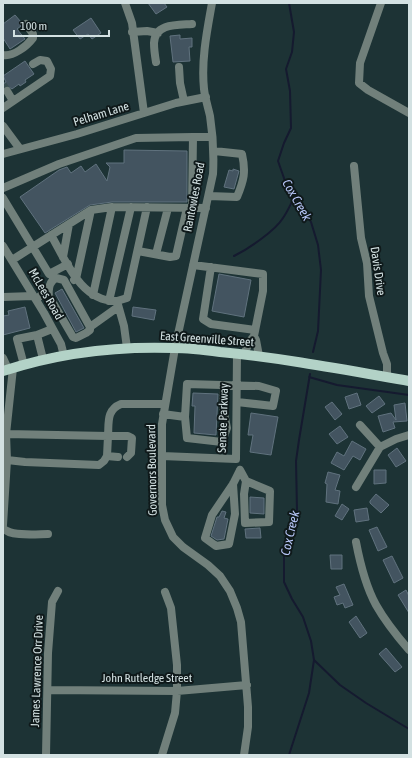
<svg xmlns="http://www.w3.org/2000/svg" width="412" height="758" font-family="'Asap Condensed',sans-serif">
	<rect width="100%" height="100%" fill="#1d3335"/>
	<g fill="none" stroke-linecap="round" stroke-linejoin="round">
		<path stroke="#151a2f" stroke-width="2" d="M 289,3 L 294,32 L 292,52 L 286,69 L 290,91 L 291,128 L 284,143 L 278,161 L 285,181 L 311,222 L 318,245 L 321,270 L 318,331 L 313,352
			M 234,256 C 248,249 275,231 283,218 C 288,211 291,203 295,196
			M 309,377 L 337,385 L 409,395
			M 314,660 L 340,685 L 366,703 L 409,729
			M 289,755 L 309,693 L 314,660 L 311,641 L 303,617 L 292,599 L 284,582 L 284,556 L 297,510 L 296,461 L 299,440 L 310,374"/>
	</g>
	<path fill="#435460" stroke="#60727e" d="M 148,3 L 164,3 L 167,7 L 156,14 Z
		M 15,15 L 21,22 L 21,26 L 17,29 L 25,39 L 10,49 L 3,38 L 3,24 Z
		M 91,18 L 101,33 L 92,39 L 88,34 L 80,39 L 73,30 Z
		M 180,35 L 180,39 L 192,38 L 192,47 L 189,47 L 190,61 L 173,62 L 170,36 Z
		M 25,61 L 34,74 L 25,80 L 26,82 L 20,86 L 19,84 L 12,89 L 7,86 L 3,87 L 3,84 L 6,82 L 3,76 Z
		M 124,150 L 187,151 L 187,202 L 112,202 L 90,205 L 45,233 L 20,197 L 59,170 L 67,167 L 71,173 L 81,166 L 85,172 L 96,164 L 107,181 L 110,167 L 106,163 L 124,163 Z
		M 233,169 L 239,171 L 234,189 L 224,187 L 229,170 L 233,171 Z
		M 219,274 L 251,280 L 244,317 L 212,311 Z
		M 62,289 L 84,328 L 76,332 L 55,293 Z
		M 25,307 L 30,328 L 3,335 L 3,316 L 9,315 L 8,311 Z
		M 133,307 L 156,310 L 154,320 L 132,316 Z
		M 193,393 L 218,394 L 216,435 L 194,433 L 195,406 L 192,406 Z
		M 357,393 L 361,405 L 349,409 L 345,397 Z
		M 379,396 L 385,404 L 372,413 L 366,406 Z
		M 332,402 L 342,414 L 335,420 L 325,407 Z
		M 405,403 L 407,421 L 393,422 L 395,428 L 383,432 L 378,416 L 391,413 L 396,420 L 394,405 Z
		M 251,413 L 278,417 L 271,455 L 250,452 L 253,435 L 248,435 Z
		M 340,426 L 348,437 L 337,444 L 329,434 Z
		M 352,441 L 366,449 L 360,460 L 353,456 L 344,470 L 331,463 L 337,452 L 344,456 Z
		M 397,448 L 406,461 L 396,467 L 388,455 Z
		M 374,470 L 386,470 L 386,483 L 374,484 Z
		M 328,472 L 340,475 L 335,490 L 340,491 L 338,504 L 326,502 L 327,484 L 325,483 Z
		M 376,494 L 389,505 L 381,513 L 370,503 L 370,501 Z
		M 250,497 L 264,498 L 264,514 L 250,513 Z
		M 342,504 L 349,509 L 342,520 L 335,516 Z
		M 367,508 L 369,520 L 356,522 L 354,510 Z
		M 222,511 L 226,512 L 224,518 L 228,519 L 224,539 L 217,540 L 211,536 L 217,517 L 219,517 Z
		M 377,527 L 387,547 L 378,551 L 369,530 Z
		M 260,528 L 261,538 L 246,538 L 245,529 Z
		M 330,555 L 342,555 L 342,569 L 331,569 Z
		M 392,556 L 403,578 L 394,583 L 383,560 Z
		M 344,584 L 353,605 L 345,608 L 343,603 L 337,605 L 334,597 L 340,595 L 336,587 Z
		M 406,590 L 409,596 L 409,613 L 398,595 Z
		M 356,616 L 367,633 L 360,638 L 349,622 Z
		M 386,648 L 402,667 L 395,672 L 379,654 Z"/>
	<g fill="none" stroke-linecap="round" stroke-linejoin="round">
		<path stroke="#384d4f" stroke-width="8" stroke-dasharray="8 4" stroke-linecap="butt" d="M 3,85 L 7,91"/>
		<path stroke="#71807b" stroke-width="8" d="M 125,3 L 132,23 L 144,113
			M 212,3 C 207,31 201,60 204,89 C 205,98 208,107 210,116 C 213,135 214,155 213,174 L 175,348 L 162,424 L 162,505 L 165,520 L 173,537 L 183,547 L 208,565 L 220,576 L 230,591 L 237,608 L 241,622 L 248,707 L 248,727 L 244,755
			M 381,3 L 360,63 L 359,83 L 368,90 L 409,113
			M 132,32 L 147,31 L 158,33
			M 3,55 C 13,57 27,46 33,38 L 33,34 L 26,24
			M 156,62 C 155,56 154,49 154,43 C 155,23 178,25 192,24
			M 179,67 L 180,83 L 184,101
			M 7,91 L 13,101
			M 3,108 L 50,76 L 51,69 L 47,61 L 40,60 L 33,64
			M 3,126 L 20,149
			M 3,154 L 77,134 L 176,103 L 206,97
			M 354,166 L 361,238 L 367,263 L 369,296 L 383,353 L 387,364 L 387,377
			M 3,188 L 59,164 L 136,138 L 193,137
			M 209,196 L 237,197 C 244,180 246,172 242,154 L 214,151
			M 3,198 L 49,274 L 68,264
			M 192,208 L 193,137 L 212,137
			M 51,235 C 66,261 81,302 117,301 L 124,326 L 127,348
			M 3,246 L 44,313 L 61,344 L 64,356
			M 138,251 L 170,257 L 176,256 L 187,208
			M 156,254 L 168,208
			M 63,257 L 69,224
			M 12,260 L 91,210 L 112,207 L 206,208
			M 193,265 L 263,274 L 263,291 L 254,336
			M 211,267 L 203,319 L 211,324 L 255,330
			M 74,280 L 76,279 L 91,210
			M 93,295 L 112,207
			M 3,297 L 33,296
			M 36,299 L 43,294 L 49,296 L 73,337 L 76,338 L 86,333 L 90,330 L 90,327 L 64,280 L 56,278 C 49,282 48,289 49,296
			M 109,301 L 131,207
			M 117,301 L 127,298 L 147,207
			M 90,327 L 118,307
			M 244,354 L 250,341 L 254,336 L 256,340 L 259,356
			M 3,358 L 8,369
			M 43,359 L 37,335 L 52,329
			M 24,365 L 17,339 L 37,335
			M 13,368 L 6,434 L 108,436 C 109,423 106,410 121,404 L 165,404
			M 163,414 L 185,417 L 187,384 L 259,386 L 276,391 L 273,406 L 237,402
			M 185,417 L 187,438 L 222,442 L 227,428 L 223,408 L 224,386
			M 360,425 L 380,447
			M 6,434 L 7,460 L 25,462 L 99,465 L 104,461 L 107,456 L 118,457
			M 107,456 L 108,436 L 128,436 L 132,438 L 131,453 L 127,457
			M 162,456 L 236,459 L 237,354
			M 3,460 L 7,460 L 3,525
			M 240,470 L 246,481 L 244,494 L 245,523 L 269,522 L 270,491 L 246,481
			M 233,484 L 235,514 L 229,544 L 216,546 L 205,538 L 212,515 L 233,484 L 240,470
			M 356,487 L 380,447 L 396,439 L 409,435
			M 3,528 C 10,537 37,534 48,534
			M 356,542 C 360,563 365,585 376,605 C 385,621 397,636 409,650
			M 48,690 L 177,691 L 247,685
			M 46,755 L 48,653 L 52,602 L 58,591
			M 162,755 L 175,713 L 177,691 L 177,665 L 171,608 L 165,592"/>
		<path stroke="#b3d2c7" stroke-width="10" d="M 3,371 C 58,353 116,346 174,348 C 189,348 205,350 220,352 C 283,358 346,370 409,381"/>
	</g>
	<g text-anchor="middle" dominant-baseline="central" stroke-width="4" stroke-linejoin="round" paint-order="stroke">
		<g font-size="12" fill="#d3e1e2" stroke="#0f191a">
			<text transform="translate(101 114) rotate(-17)">Pelham Lane</text>
			<text transform="translate(194 197) rotate(-79)">Rantowles Road</text>
			<text transform="translate(378 271) rotate(82)">Davis Drive</text>
			<text transform="translate(46 294) rotate(60)">McLees Road</text>
			<text transform="translate(207 339) rotate(4)">East Greenville Street</text>
			<text transform="translate(223 418) rotate(-88)">Senate Parkway</text>
			<text transform="translate(152 470) rotate(-91)">Governors Boulevard</text>
			<text transform="translate(37 671) rotate(-88)">James Lawrence Orr Drive</text>
			<text x="147" y="678">John Rutledge Street</text>
		</g>
		<g font-size="13" font-style="italic" fill="#b9c8fa" stroke="#0f191a">
			<text transform="translate(297 200) rotate(60)">Cox Creek</text>
			<text transform="translate(290 533) rotate(-77)">Cox Creek</text>
		</g>
	</g>
	<rect width="412" height="758" fill="none" stroke="#d3e1e2" stroke-width="8"/>
	<path d="M14 30v6h95v-6" fill="none" stroke="#d3e1e2" stroke-width="2"/>
	<text x="20" y="30" font-size="12" fill="#d3e1e2" stroke="#0f191a" stroke-width="3" paint-order="stroke">100 m</text>
</svg>
